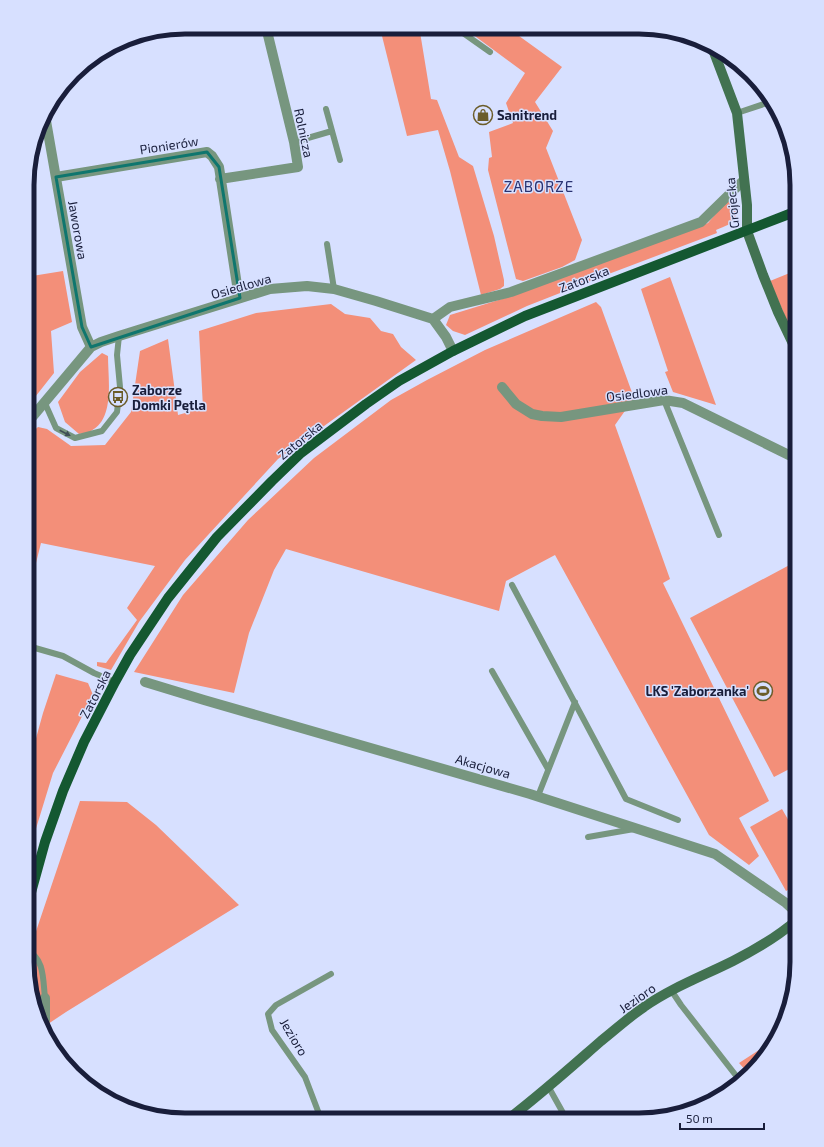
<svg xmlns="http://www.w3.org/2000/svg" width="824" height="1147" font-family="'Exo 2',sans-serif">
	<rect width="100%" height="100%" fill="#d7e0ff"/>
	<path fill="#f38f79" d="M 380,28 L 412,28 L 420,32 L 431,99 L 437,100 L 459,157 L 473,166 L 494,236 L 504,280 L 504,286 L 500,289 L 481,295 L 450,171 L 438,130 L 407,136 Z
		M 464,28 L 508,28 L 562,67 L 535,102 L 553,131 L 546,148 L 582,240 L 575,260 L 562,267 L 523,281 L 516,279 L 488,170 L 489,158 L 492,157 L 489,132 L 513,123 L 506,103 L 525,73 Z
		M 733,196 L 737,197 C 737,219 738,222 716,230 L 717,233 L 606,275 L 527,306 L 465,335 L 453,331 L 446,325 L 450,315 L 512,296 L 708,223 L 718,211 Z
		M 797,270 L 797,336 L 794,337 L 770,281 Z
		M 63,271 L 72,322 L 51,331 L 54,373 L 28,406 L 28,309 L 33,308 L 32,276 Z
		M 670,277 L 716,405 L 673,392 L 665,372 L 668,371 L 641,289 Z
		M 596,302 L 601,307 L 634,398 L 615,425 L 670,579 L 663,583 L 769,801 L 739,818 L 759,856 L 749,865 L 709,835 L 555,555 L 506,581 L 499,611 L 286,549 L 274,570 L 249,633 L 234,693 L 134,672 L 183,595 L 248,520 L 314,458 L 391,400 L 427,380 L 485,350 Z
		M 331,304 L 345,314 L 370,318 L 381,331 L 393,334 L 401,347 L 416,360 L 278,459 L 185,560 L 139,622 L 111,670 L 97,666 L 97,662 L 106,663 L 137,620 L 127,608 L 155,566 L 41,543 L 35,567 L 28,566 L 28,533 L 31,514 L 28,513 L 28,436 L 38,427 L 47,429 L 71,446 L 105,445 L 131,412 L 140,351 L 168,339 L 178,415 L 203,408 L 199,331 L 256,313 Z
		M 102,353 L 108,356 C 108,379 115,419 91,431 C 88,433 83,433 79,434 L 65,422 L 58,402 L 80,372 Z
		M 797,561 L 797,765 L 774,777 L 690,618 Z
		M 56,674 L 88,683 L 93,695 L 53,773 L 27,858 L 27,771 L 43,713 Z
		M 80,801 L 127,802 L 156,825 L 239,905 L 66,1012 L 42,1028 L 27,962 L 27,958 Z
		M 782,809 L 797,835 L 797,885 L 786,891 L 750,827 Z
		M 776,1039 L 770,1050 L 749,1074 L 739,1063 Z"/>
	<g fill="none" stroke-linecap="round" stroke-linejoin="round">
		<path stroke="#4bacc1" stroke-width="3.5" d="M 27,681 L 28,681"/>
		<path stroke="#77967f" stroke-width="6" d="M 456,28 L 490,52
			M 326,109 L 340,160
			M 737,113 L 770,102
			M 294,142 L 332,131
			M 327,244 L 334,289
			M 664,400 L 719,535
			M 44,401 L 56,428 L 75,438 L 102,431 L 117,412 L 120,387 L 117,355 L 119,336
			M 512,585 L 626,799 L 678,820
			M 28,646 L 63,656 L 94,673 L 115,682
			M 492,671 L 548,769
			M 538,796 L 575,702
			M 588,837 L 634,829
			M 27,951 C 45,957 43,983 45,998
			M 671,990 L 681,1005 L 741,1082
			M 548,1086 L 567,1120
			M 321,1119 L 305,1077 L 272,1030 L 268,1014 L 276,1005 L 331,974"/>
		<path stroke="#77967f" stroke-width="10" d="M 45,115 L 82,327 L 91,347
			M 56,177 L 207,152 L 212,156 L 219,167 L 237,285 L 240,298
			M 220,179 L 298,167 L 294,142 L 266,27
			M 433,319 L 450,307 L 511,292 L 701,222 L 743,181
			M 502,387 L 516,404 L 532,414 L 542,416 L 561,417 L 664,400 L 683,403 L 797,459
			M 28,422 L 91,347 L 101,342 L 119,336 L 270,289 L 307,286 L 334,289 L 376,301 L 433,319 L 446,337 L 453,351
			M 145,682 L 204,700 L 530,794 L 715,854 L 786,903 L 797,913
			M 42,1028 L 45,1020 L 45,998"/>
		<path stroke="#427251" stroke-width="10" d="M 712,47 L 737,113 L 747,205 L 747,231 L 763,275 L 778,312 L 797,352
			M 507,1120 C 540,1095 570,1068 601,1041 C 615,1030 629,1017 644,1007 C 671,988 703,976 733,961 C 755,950 778,936 797,920"/>
		<path stroke="#145831" stroke-width="10" d="M 27,907 L 45,842 L 63,791 L 84,742 L 115,682 L 130,655 L 168,598 L 217,537 L 272,481 L 301,453 L 366,404 L 399,381 L 453,351 L 525,316 L 797,211"/>
	</g>
	<defs><path id="oneway-solid" d="M-6-.8H1V-3.2L6.5 0L1 3.2V.8H-6Z"/></defs>
	<use fill="#3f4e56" href="#oneway-solid" transform="translate(65 433) rotate(27)"/>
	<path fill="none" stroke="#0f766e" stroke-width="3" stroke-linejoin="round" d="M 207,152 L 219,167 L 240,298 L 91,347 L 82,327 L 56,177 Z"/>
	<defs>
		<g id="shop-ring" transform="scale(1)"><circle r="9.5" fill="#d7e0ff" stroke="#6b5c29" stroke-width="1.5"/><path d="M-5-2.5h2.3a2.7 3.5 0 0 1 5.4 0H5L5.5 6h-11ZM-1.5-2.5h3a1.5 2.3 0 0 0-3 0Z" fill="#6b5c29"/></g>
		<g id="bus-ring" transform="scale(1)"><circle r="9.5" fill="#d7e0ff" stroke="#6b5c29" stroke-width="1.5"/><path d="M-5-6H5V4H4V6H2V4H-2V6H-4V4H-5ZM-3.5-4V0h7V-4ZM-3.5 1.2v1.5H-2V1.2ZM2 1.2v1.5H3.5V1.2Z" fill="#6b5c29"/></g>
		<g id="stadium-ring" transform="scale(1)"><circle r="9.5" fill="#d7e0ff" stroke="#6b5c29" stroke-width="1.5"/><path d="M0-5a6.5 5 0 1 0 0 10a6.5 5 0 1 0 0-10ZM-3.5-1.8h7v3.6h-7Z" fill="#6b5c29"/></g>
	</defs>
	<g fill-rule="evenodd">
		<use href="#shop-ring" x="483" y="115"/>
		<use href="#bus-ring" x="118" y="397"/>
		<use href="#stadium-ring" x="763" y="691"/>
	</g>
	<g text-anchor="middle" dominant-baseline="central" stroke-width="3" stroke-linejoin="round" paint-order="stroke">
		<g font-size="13" font-weight="bold" fill="#191e3b" stroke="#d7e0ff" text-anchor="start">
			<text x="497" y="115">Sanitrend</text>
			<text x="132" y="390">Zaborze<tspan x="132" dy="15">Domki Pętla</tspan></text>
			<text x="749" y="691" text-anchor="end">LKS 'Zaborzanka'</text>
		</g>
		<g font-size="13" fill="#191e3b" stroke="#d7e0ff">
			<text transform="translate(304 133) rotate(78)">Rolnicza</text>
			<text transform="translate(169 145) rotate(-9)">Pionierów</text>
			<text transform="translate(732 203) rotate(-95)">Grojecka</text>
			<text transform="translate(78 230) rotate(80)">Jaworowa</text>
			<text transform="translate(584 279) rotate(-21)">Zatorska</text>
			<text transform="translate(241 286) rotate(-16)">Osiedlowa</text>
			<text transform="translate(637 393) rotate(-7)">Osiedlowa</text>
			<text transform="translate(300 440) rotate(-39)">Zatorska</text>
			<text transform="translate(95 694) rotate(-63)">Zatorska</text>
			<text transform="translate(483 766) rotate(16)">Akacjowa</text>
			<text transform="translate(637 998) rotate(-35)">Jezioro</text>
			<text transform="translate(294 1037) rotate(59)">Jezioro</text>
		</g>
		<g font-size="15" letter-spacing="1" fill="#293271" stroke="#d7e0ff">
			<text x="539" y="186">ZABORZE</text>
		</g>
	</g>
	<path d="M0 0H824V1147H0ZM185 34H639A151 151 0 0 1 790 185V962A151 151 0 0 1 639 1113H185A151 151 0 0 1 34 962V185A151 151 0 0 1 185 34Z" fill="#d7e0ff" fill-rule="evenodd"/>
	<path fill="none" stroke="#191e3b" stroke-width="5" d="M185 34H639A151 151 0 0 1 790 185V962A151 151 0 0 1 639 1113H185A151 151 0 0 1 34 962V185A151 151 0 0 1 185 34Z"/>
	<path d="M680 1123v6h84v-6" fill="none" stroke="#191e3b" stroke-width="2"/>
	<text x="686" y="1123" font-size="12" fill="#191e3b" stroke="#d7e0ff" stroke-width="3" paint-order="stroke">50 m</text>
</svg>
